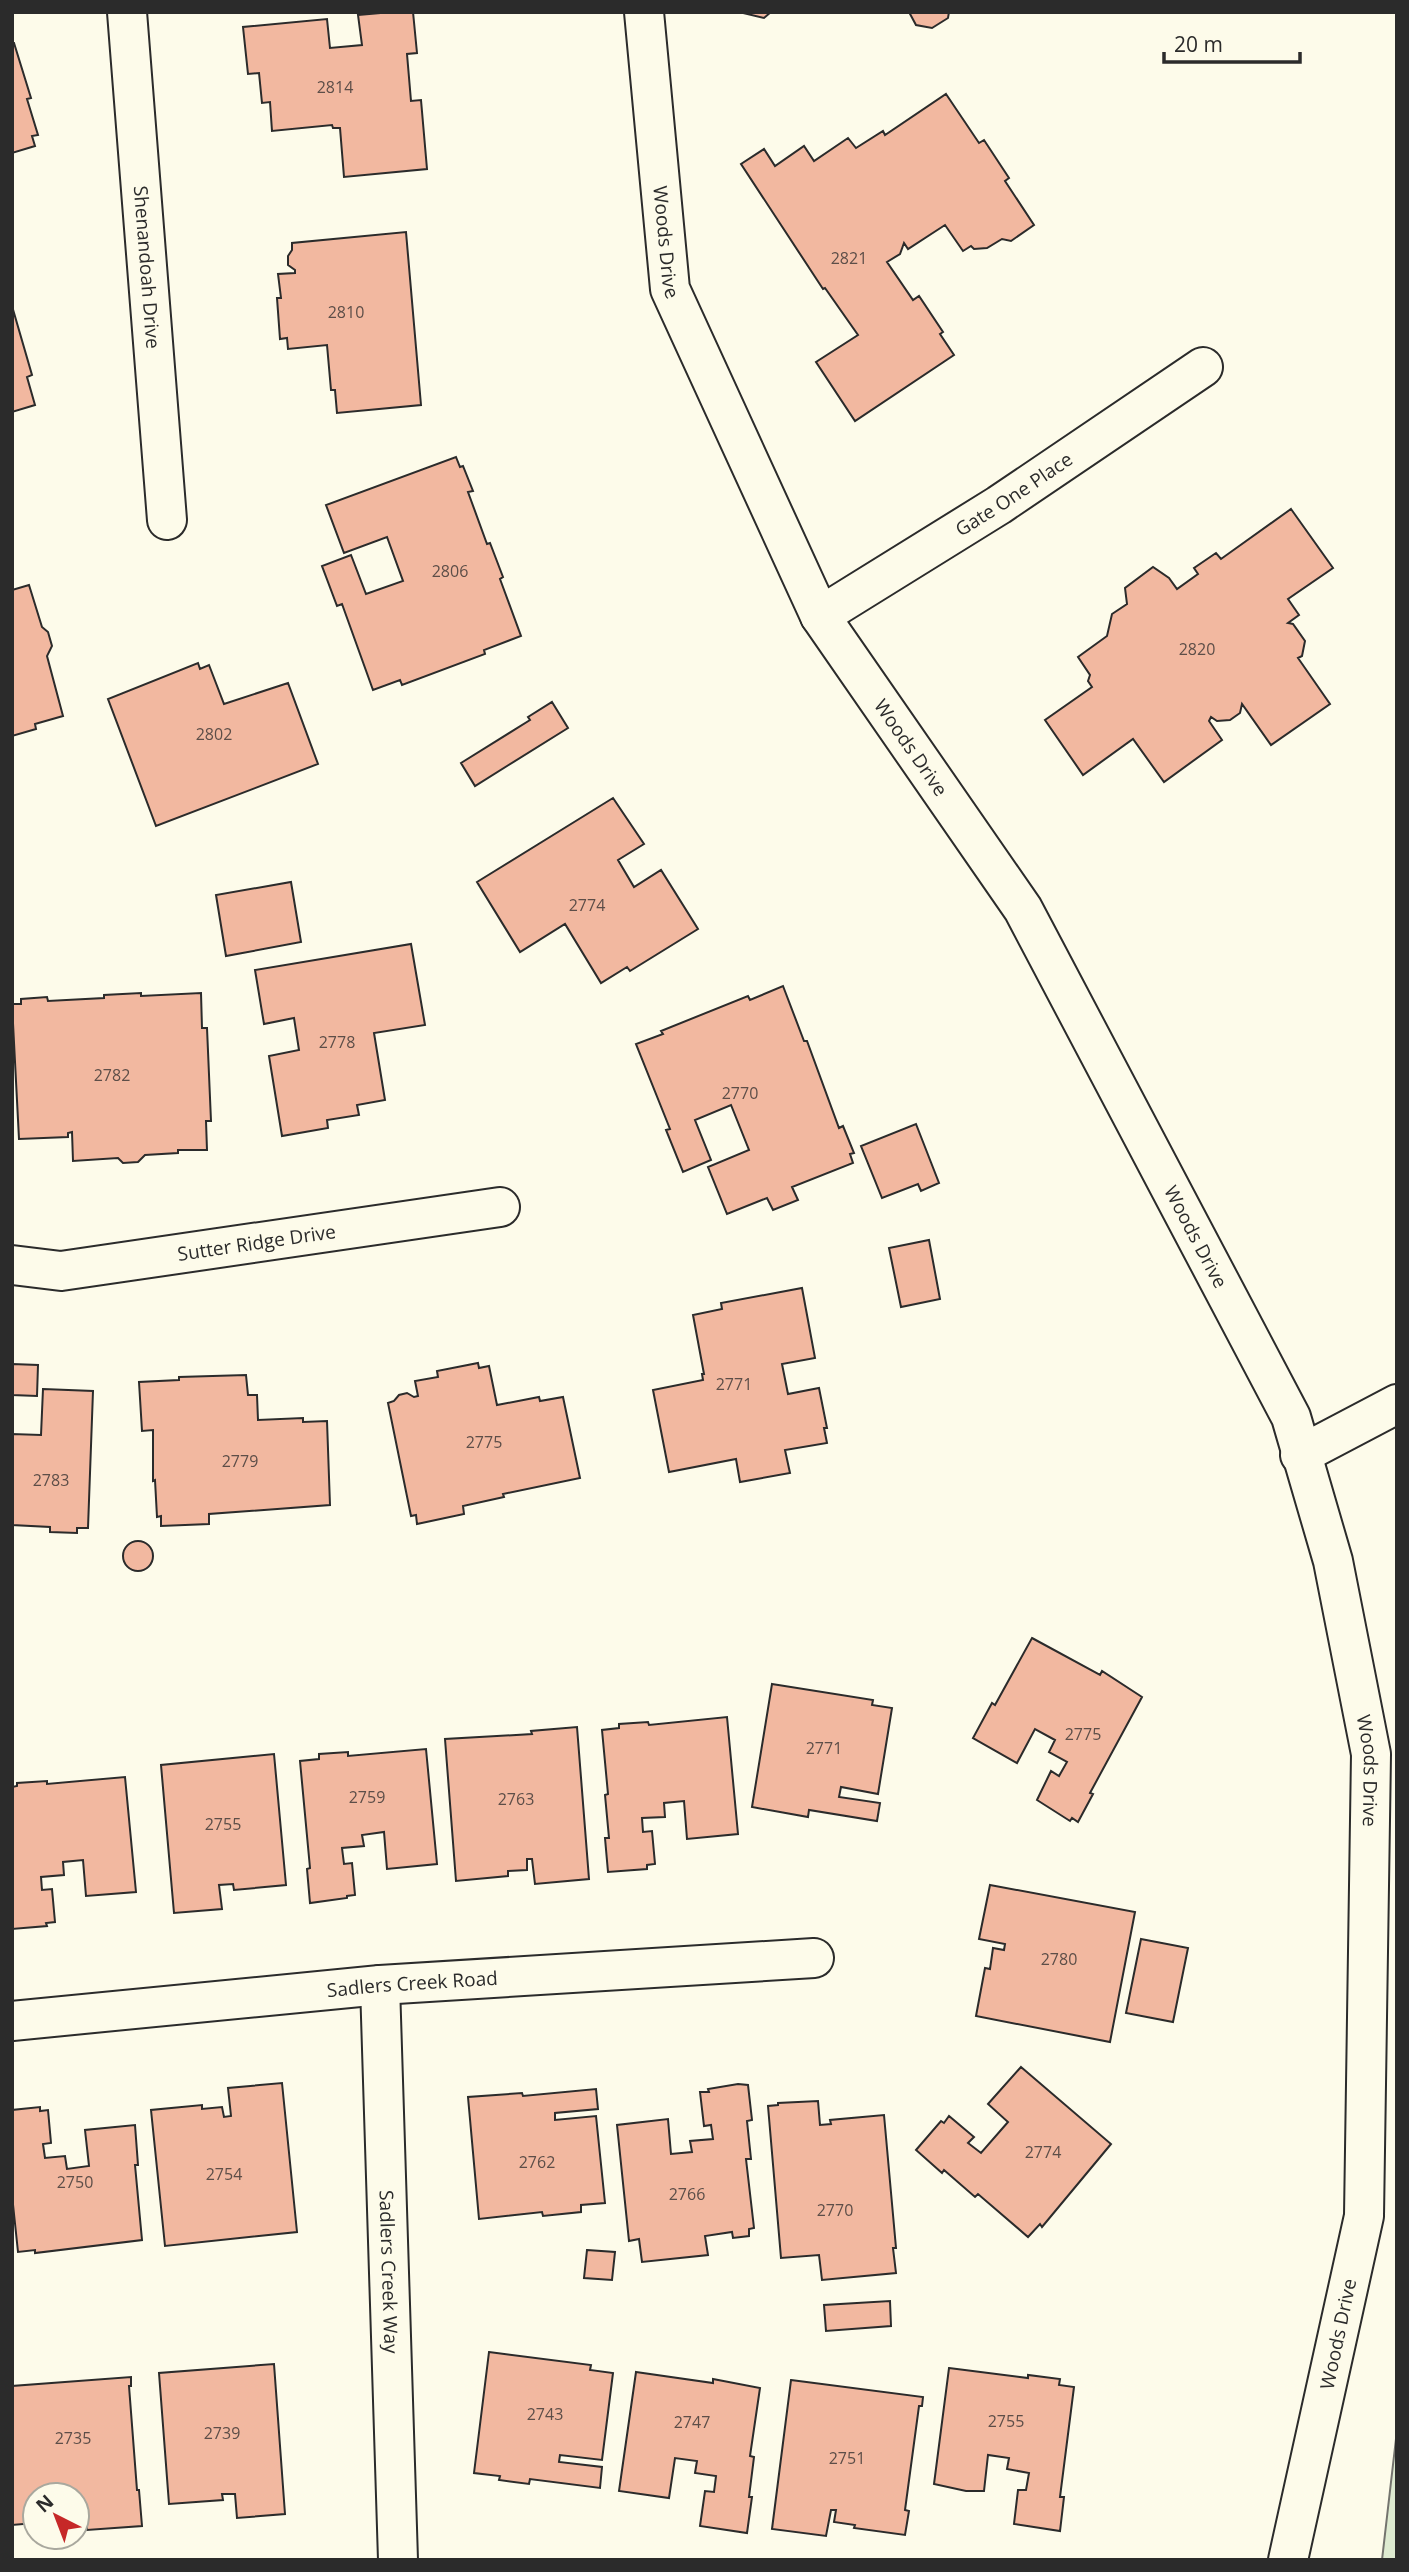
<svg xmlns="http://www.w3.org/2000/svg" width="1409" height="2572" font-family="'Open Sans',sans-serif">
	<rect width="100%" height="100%" fill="#fdfbea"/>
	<path fill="#deebd1" stroke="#74746e" stroke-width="2" d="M 1397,2430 L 1397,2560 L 1382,2560 Z"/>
	<path fill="#f2b8a0" stroke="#2b2b2b" stroke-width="2" d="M 392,12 L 413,12 L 417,53 L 407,54 L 411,101 L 421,100 L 427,169 L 344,177 L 340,128 L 333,128 L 332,125 L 272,131 L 270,102 L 262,103 L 259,73 L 248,74 L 243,27 L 327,19 L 330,48 L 362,45 L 358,15 Z
		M 739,12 L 771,12 L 764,18 Z
		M 909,12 L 949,12 L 948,18 L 932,28 L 916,25 Z
		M 12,43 L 14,43 L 31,98 L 27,99 L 38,135 L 32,136 L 35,146 L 12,153 Z
		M 946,94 L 979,143 L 984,140 L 1009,178 L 1005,181 L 1034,225 L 1011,241 L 1002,239 L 987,248 L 974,249 L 971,246 L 963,251 L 945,225 L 908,249 L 904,243 L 900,254 L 887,262 L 913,300 L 919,296 L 943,332 L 940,334 L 954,355 L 855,421 L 816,362 L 858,335 L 825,288 L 823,289 L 741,164 L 764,149 L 775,166 L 804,146 L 814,161 L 848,138 L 856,148 L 883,131 L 885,135 Z
		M 406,232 L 421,405 L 337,413 L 335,390 L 331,390 L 327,345 L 288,349 L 287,338 L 280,339 L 277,298 L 281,298 L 278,274 L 295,273 L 295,270 L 288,265 L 288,256 L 292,250 L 292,243 Z
		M 12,306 L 32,375 L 27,377 L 35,405 L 12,412 Z
		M 456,457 L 460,467 L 463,466 L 473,491 L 468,492 L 487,544 L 490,543 L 503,577 L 500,579 L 521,636 L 484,650 L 485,654 L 402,685 L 400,680 L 373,690 L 342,604 L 337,606 L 322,566 L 351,555 L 366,594 L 403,581 L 387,537 L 344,553 L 326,505 Z
		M 1291,509 L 1333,568 L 1288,599 L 1299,615 L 1288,623 L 1293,624 L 1305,641 L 1302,656 L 1298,658 L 1330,704 L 1271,745 L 1242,704 L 1240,713 L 1230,720 L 1217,721 L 1211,717 L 1209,721 L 1222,740 L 1164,782 L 1133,739 L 1083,775 L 1045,720 L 1092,687 L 1088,681 L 1090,675 L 1078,657 L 1107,636 L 1112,614 L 1127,604 L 1125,588 L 1153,567 L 1169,578 L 1177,589 L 1198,574 L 1194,568 L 1216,553 L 1221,559 Z
		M 29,585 L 42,627 L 48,632 L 52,646 L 47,656 L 63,716 L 35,724 L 36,729 L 12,736 L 12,590 Z
		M 198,663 L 200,669 L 209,665 L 224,704 L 288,683 L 318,764 L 156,826 L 108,699 Z
		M 552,702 L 568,728 L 475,786 L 461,763 L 530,720 L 528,717 Z
		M 613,798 L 644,844 L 618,860 L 634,887 L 661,870 L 698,929 L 630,971 L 627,967 L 601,983 L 565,924 L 520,952 L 477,882 Z
		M 291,882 L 301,942 L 226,956 L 216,895 Z
		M 411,944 L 425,1025 L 374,1033 L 385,1100 L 357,1105 L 359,1115 L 327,1120 L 328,1128 L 282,1136 L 269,1056 L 299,1050 L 294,1018 L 264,1024 L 255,970 Z
		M 783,986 L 804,1041 L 807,1041 L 839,1128 L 843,1126 L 854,1153 L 850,1154 L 853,1163 L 792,1187 L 798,1200 L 773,1210 L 767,1198 L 727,1214 L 708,1167 L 749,1150 L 731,1105 L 695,1120 L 711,1160 L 683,1172 L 666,1130 L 670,1129 L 636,1044 L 663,1034 L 661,1031 L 748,996 L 750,1000 Z
		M 141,993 L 141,996 L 201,993 L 202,1028 L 207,1028 L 211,1121 L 206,1121 L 207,1150 L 178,1150 L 178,1153 L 145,1155 L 138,1162 L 123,1163 L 118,1158 L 73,1161 L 72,1132 L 68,1133 L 68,1137 L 19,1139 L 12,1004 L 21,1004 L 21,999 L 47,997 L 48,1001 L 104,998 L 104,995 Z
		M 916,1124 L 939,1183 L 921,1191 L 918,1184 L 882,1198 L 861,1146 Z
		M 929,1240 L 940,1299 L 901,1307 L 889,1248 Z
		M 802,1288 L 815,1358 L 782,1364 L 788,1394 L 819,1388 L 827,1428 L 824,1428 L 827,1443 L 785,1450 L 790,1473 L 740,1482 L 736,1459 L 669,1472 L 653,1390 L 703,1380 L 702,1374 L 704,1374 L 693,1315 L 722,1309 L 721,1303 Z
		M 478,1363 L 479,1368 L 489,1366 L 497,1405 L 539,1397 L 540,1401 L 563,1397 L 580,1478 L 503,1494 L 504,1497 L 463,1506 L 464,1514 L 417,1524 L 416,1515 L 411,1516 L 388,1403 L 394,1401 L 399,1395 L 407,1393 L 414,1397 L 418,1396 L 415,1381 L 438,1377 L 437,1371 Z
		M 12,1364 L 38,1365 L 37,1396 L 12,1395 Z
		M 246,1375 L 248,1395 L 257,1395 L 258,1420 L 303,1418 L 303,1422 L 327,1421 L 330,1505 L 209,1514 L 209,1524 L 161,1526 L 161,1516 L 157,1517 L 155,1480 L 153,1481 L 153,1430 L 142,1431 L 139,1382 L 179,1380 L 179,1377 Z
		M 43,1389 L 93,1391 L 88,1528 L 77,1528 L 77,1533 L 50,1532 L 50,1527 L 12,1525 L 12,1434 L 41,1435 Z
		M123 1556a15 15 0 1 1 30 0a15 15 0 1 1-30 0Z
		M 1032,1638 L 1100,1675 L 1102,1671 L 1142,1697 L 1090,1793 L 1093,1794 L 1078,1822 L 1072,1818 L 1070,1821 L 1037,1800 L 1051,1771 L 1059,1776 L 1067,1762 L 1049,1752 L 1055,1740 L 1035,1729 L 1017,1763 L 973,1738 L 992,1703 L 995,1705 Z
		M 772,1684 L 873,1700 L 872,1705 L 892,1708 L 878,1794 L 841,1787 L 839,1797 L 880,1803 L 877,1821 L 809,1810 L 808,1817 L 752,1807 Z
		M 727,1717 L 738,1834 L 687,1839 L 684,1801 L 664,1803 L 665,1817 L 642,1818 L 643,1832 L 652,1831 L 655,1864 L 647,1865 L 647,1869 L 608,1872 L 605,1838 L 609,1838 L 605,1795 L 608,1794 L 602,1730 L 619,1728 L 619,1724 L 648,1722 L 649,1725 Z
		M 577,1727 L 589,1879 L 535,1884 L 532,1859 L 527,1859 L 527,1870 L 508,1871 L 508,1876 L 456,1881 L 445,1739 L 532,1734 L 531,1731 Z
		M 426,1749 L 437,1864 L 387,1869 L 384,1832 L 362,1835 L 364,1846 L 342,1848 L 344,1864 L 352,1863 L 355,1895 L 347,1896 L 347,1898 L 310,1903 L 307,1869 L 310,1868 L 300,1761 L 319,1759 L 319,1754 L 348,1752 L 348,1756 Z
		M 274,1754 L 286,1885 L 234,1890 L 233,1884 L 219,1885 L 222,1909 L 174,1913 L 161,1765 Z
		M 125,1777 L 136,1892 L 86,1896 L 83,1860 L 63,1862 L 64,1875 L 41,1877 L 42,1890 L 52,1889 L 55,1922 L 46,1923 L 47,1926 L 12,1929 L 12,1787 L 17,1786 L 17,1783 L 47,1781 L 47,1784 Z
		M 990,1885 L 1135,1912 L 1110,2042 L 976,2016 L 985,1968 L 990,1969 L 993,1948 L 1004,1950 L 1005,1944 L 979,1939 Z
		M 1141,1939 L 1188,1948 L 1173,2022 L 1126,2013 Z
		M 1021,2067 L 1111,2144 L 1042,2227 L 1040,2224 L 1028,2237 L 978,2194 L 975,2197 L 944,2170 L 942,2173 L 916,2150 L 941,2121 L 944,2123 L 949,2116 L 974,2137 L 968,2143 L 981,2153 L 1008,2122 L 988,2104 Z
		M 282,2083 L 297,2232 L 165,2246 L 151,2110 L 202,2105 L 202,2109 L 222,2107 L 224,2117 L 231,2116 L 228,2088 Z
		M 738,2084 L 748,2085 L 752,2120 L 747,2121 L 751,2159 L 746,2159 L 754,2228 L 749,2229 L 749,2236 L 733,2238 L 732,2232 L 705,2236 L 708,2255 L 642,2262 L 639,2239 L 629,2241 L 617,2125 L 668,2119 L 671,2154 L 692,2152 L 690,2141 L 713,2139 L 711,2125 L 704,2126 L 700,2092 L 709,2092 L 708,2089 Z
		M 596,2089 L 598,2109 L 555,2113 L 555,2120 L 596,2116 L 605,2203 L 581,2205 L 581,2212 L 543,2216 L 542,2212 L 479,2219 L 468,2097 L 522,2093 L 523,2096 Z
		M 818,2101 L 820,2125 L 831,2124 L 830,2120 L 884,2115 L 896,2248 L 893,2248 L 896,2273 L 822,2280 L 819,2255 L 781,2258 L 768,2106 L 778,2105 L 778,2103 Z
		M 40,2107 L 40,2111 L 48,2110 L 51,2143 L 43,2144 L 45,2158 L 65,2156 L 67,2169 L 89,2166 L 85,2130 L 135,2125 L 138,2165 L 135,2165 L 142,2240 L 35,2253 L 35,2250 L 18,2252 L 12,2195 L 12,2110 Z
		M 587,2250 L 615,2252 L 612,2280 L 584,2278 Z
		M 890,2301 L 891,2326 L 826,2331 L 824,2305 Z
		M 489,2352 L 591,2365 L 590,2370 L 613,2373 L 602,2460 L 560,2455 L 559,2462 L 602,2467 L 600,2488 L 530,2479 L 529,2484 L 499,2480 L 500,2476 L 474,2473 Z
		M 274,2364 L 285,2514 L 237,2518 L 235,2494 L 222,2494 L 223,2500 L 169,2504 L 159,2373 Z
		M 949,2368 L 1028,2378 L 1028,2375 L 1060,2379 L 1059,2385 L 1074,2387 L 1060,2497 L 1064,2497 L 1060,2531 L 1014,2524 L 1018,2490 L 1026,2490 L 1029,2473 L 1007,2469 L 1009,2458 L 988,2455 L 984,2491 L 966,2491 L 934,2484 Z
		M 636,2372 L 713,2383 L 713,2379 L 760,2388 L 750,2456 L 754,2457 L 749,2497 L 752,2497 L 747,2533 L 700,2526 L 705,2491 L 714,2492 L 716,2476 L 695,2473 L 697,2461 L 675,2458 L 669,2498 L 619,2491 Z
		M 131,2377 L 131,2386 L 129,2386 L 137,2490 L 139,2490 L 142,2526 L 87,2530 L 84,2503 L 79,2504 L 79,2516 L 77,2516 L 77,2495 L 35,2495 L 35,2523 L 12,2525 L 12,2386 Z
		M 791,2380 L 923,2397 L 922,2406 L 919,2406 L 905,2510 L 909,2511 L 905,2535 L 854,2528 L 855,2525 L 834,2522 L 836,2510 L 831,2510 L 826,2536 L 772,2529 Z"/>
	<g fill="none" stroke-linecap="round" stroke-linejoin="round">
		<g stroke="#2b2b2b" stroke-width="42">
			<g id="minor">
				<path id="s1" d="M 127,12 L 167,520"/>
				<path id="s2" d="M 644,12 L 670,289 L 820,616 L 1023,909 L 1291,1417 L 1333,1561 L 1371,1754 L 1364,2216 L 1288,2560"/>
				<path id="s3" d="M 820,616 L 999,505 L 1203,367"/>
				<path id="s4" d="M 12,1265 L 61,1271 L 500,1207"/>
				<path d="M 1300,1455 L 1397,1404"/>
				<path id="s5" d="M 380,1985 L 398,2560"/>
				<path id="s6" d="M 12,2021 L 380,1985 L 814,1958"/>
			</g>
		</g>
		<use href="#minor" stroke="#fdfbea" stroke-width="38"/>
	</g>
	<g text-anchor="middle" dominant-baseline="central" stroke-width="5" stroke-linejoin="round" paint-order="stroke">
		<g font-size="16" fill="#5d4e48">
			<text x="335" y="87">2814</text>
			<text x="849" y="258">2821</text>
			<text x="346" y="312">2810</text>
			<text x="450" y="571">2806</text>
			<text x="1197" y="649">2820</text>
			<text x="214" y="734">2802</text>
			<text x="587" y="905">2774</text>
			<text x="337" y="1042">2778</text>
			<text x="112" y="1075">2782</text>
			<text x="740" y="1093">2770</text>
			<text x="734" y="1384">2771</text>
			<text x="484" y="1442">2775</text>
			<text x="240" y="1461">2779</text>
			<text x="51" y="1480">2783</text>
			<text x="1083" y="1734">2775</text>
			<text x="824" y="1748">2771</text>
			<text x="367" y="1797">2759</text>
			<text x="516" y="1799">2763</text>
			<text x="223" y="1824">2755</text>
			<text x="1059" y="1959">2780</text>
			<text x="1043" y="2152">2774</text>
			<text x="537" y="2162">2762</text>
			<text x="224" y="2174">2754</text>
			<text x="75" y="2182">2750</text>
			<text x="687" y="2194">2766</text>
			<text x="835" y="2210">2770</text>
			<text x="545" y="2414">2743</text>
			<text x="1006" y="2421">2755</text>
			<text x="692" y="2422">2747</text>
			<text x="222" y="2433">2739</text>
			<text x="73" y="2438">2735</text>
			<text x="847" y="2458">2751</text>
		</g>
		<g font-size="19" fill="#2b2b2b" stroke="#fdfbea">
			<text stroke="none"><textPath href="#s2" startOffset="231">Woods Drive</textPath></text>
			<text stroke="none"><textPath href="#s1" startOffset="256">Shenandoah Drive</textPath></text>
			<text stroke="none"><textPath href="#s3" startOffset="229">Gate One Place</textPath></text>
			<text stroke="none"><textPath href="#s2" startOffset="798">Woods Drive</textPath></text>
			<text stroke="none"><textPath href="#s2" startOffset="1365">Woods Drive</textPath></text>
			<text stroke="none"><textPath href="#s4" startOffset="247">Sutter Ridge Drive</textPath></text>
			<text stroke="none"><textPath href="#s2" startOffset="1932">Woods Drive</textPath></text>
			<text stroke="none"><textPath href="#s6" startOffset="402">Sadlers Creek Road</textPath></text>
			<text stroke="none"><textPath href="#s5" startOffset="287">Sadlers Creek Way</textPath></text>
			<text transform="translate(1338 2334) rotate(-78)">Woods Drive</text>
		</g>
	</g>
	<rect width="1409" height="2572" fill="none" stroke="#2b2b2b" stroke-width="28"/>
	<g transform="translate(56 2516) rotate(318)"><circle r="33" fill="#fdfbea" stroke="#a9a89e" stroke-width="2"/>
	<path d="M0-5L12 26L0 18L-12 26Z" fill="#c62828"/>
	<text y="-10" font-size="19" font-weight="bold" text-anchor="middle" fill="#2b2b2b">N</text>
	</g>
	<path d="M1164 52v10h136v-10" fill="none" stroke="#2b2b2b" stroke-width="3.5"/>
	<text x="1174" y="52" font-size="21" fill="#2b2b2b" stroke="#fdfbea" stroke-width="5" paint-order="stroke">20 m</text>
</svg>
